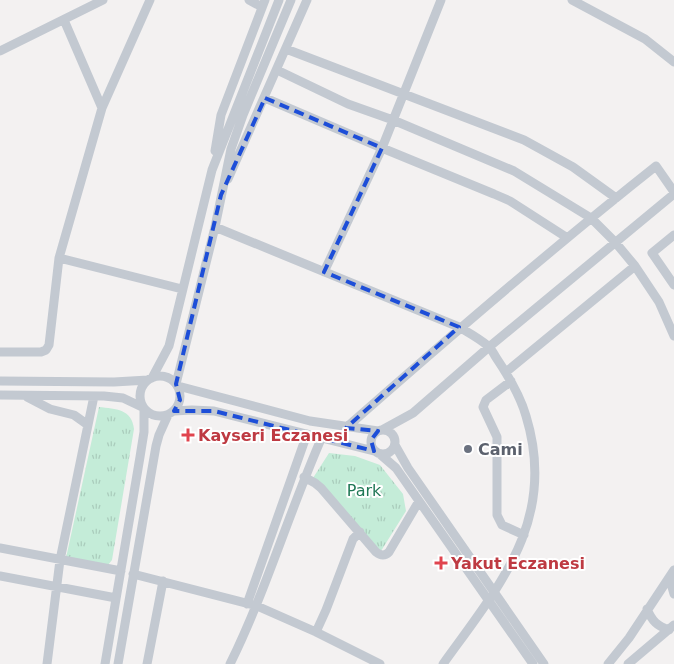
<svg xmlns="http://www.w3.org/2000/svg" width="674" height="664" font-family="'DejaVu Sans',sans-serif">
	<defs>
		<pattern id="grass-tufts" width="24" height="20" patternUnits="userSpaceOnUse" patternTransform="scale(1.25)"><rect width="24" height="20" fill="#c4ecd8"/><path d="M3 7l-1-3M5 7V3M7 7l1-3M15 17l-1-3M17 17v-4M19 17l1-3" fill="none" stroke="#aaccbc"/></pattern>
	</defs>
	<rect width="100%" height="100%" fill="#f3f1f1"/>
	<path fill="url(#grass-tufts)" d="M 99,407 C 116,409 132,409 134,429 L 112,560 L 108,565 L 66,558 Z
		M 329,453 L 355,456 L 380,465 L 403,494 L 406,511 L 381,551 L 313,478 Z"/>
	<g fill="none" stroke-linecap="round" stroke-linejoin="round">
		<path stroke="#c3c9d1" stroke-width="9" d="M 249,0 L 262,7
			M 572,0 L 645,39 L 674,62
			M 286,49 L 524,140 L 573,167 L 616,198
			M 0,51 L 103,0
			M 277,70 L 348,104 L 393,120 L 514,171 L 591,218 L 615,242 L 635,266 L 659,302 L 674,336
			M 265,98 L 382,148 L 494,194 L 510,201 L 566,237
			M 102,108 L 150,0
			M 215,151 L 221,115 L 265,0
			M 228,179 L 307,0
			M 215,227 L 459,327 C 469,333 480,339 488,346 C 492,349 494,355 497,359 C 509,377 520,395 526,416 C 558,520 499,586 443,664
			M 674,235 L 652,253 L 674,285
			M 59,258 L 182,289
			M 324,272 L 382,148 L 441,0
			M 0,352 L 41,352 L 46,350 L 49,345 L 59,258 L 102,108 L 64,20
			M 506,372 L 635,266
			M140 396a20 20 0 1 1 40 0a20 20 0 1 1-40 0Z
			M 152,378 L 169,346 L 212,170 L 279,0
			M 0,381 L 114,382 L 148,380
			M 511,381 L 486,400 L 483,407 L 497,437 L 497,515 L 502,525 L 524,535
			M 176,384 L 215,227 L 231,149 L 243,115 L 291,0
			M 178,386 L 310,421 L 378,431
			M 0,395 L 104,396 L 123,398 L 142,407
			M 27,397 L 50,409 L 74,415 L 88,425
			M 174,411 L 192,410 L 214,411 L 374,451
			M 347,427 C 448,338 550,250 656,166 L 674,192
			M371 442a12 12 0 1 1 24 0a12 12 0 1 1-24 0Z
			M 382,430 L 413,413 L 489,347 L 674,194
			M 395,445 L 408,468 L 544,664
			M 381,455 L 396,468 L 533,664
			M 304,477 L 315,483 L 321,488 L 376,552 C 381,556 385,556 389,552 L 419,501
			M 0,548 L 121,571
			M 673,572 L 672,587 L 674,594
			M 133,574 L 257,606 L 316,632 L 326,610 L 353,539 L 360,532
			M 0,576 L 116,598
			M 247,604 L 307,434
			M 647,609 C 652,621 657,626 669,630
			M 316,632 L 380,664
			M 47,664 L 60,560 L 94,396
			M 105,664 L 140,457 L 144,432 L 144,410
			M 118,664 L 156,446 L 159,435 L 168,415
			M 147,664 L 163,581
			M 230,664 C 266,591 289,512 322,437
			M 608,664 L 629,638 L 674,570
			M 628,664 L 674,625"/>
	</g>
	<path fill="none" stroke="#1d4ed8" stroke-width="4" stroke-dasharray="10 6" stroke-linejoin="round" d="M 265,98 L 382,148 L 324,272 L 459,327 L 346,428 L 378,431 L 371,440 L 374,451 L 214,411 L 174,411 L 180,400 L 176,384 L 221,195 Z"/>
	<g fill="#e0444e" stroke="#fff" stroke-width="2">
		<path d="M185.5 427.5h5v5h5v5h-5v5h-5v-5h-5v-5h5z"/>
		<path d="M438.5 555.5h5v5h5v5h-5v5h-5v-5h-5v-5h5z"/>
	</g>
	<circle fill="#6b7280" stroke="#fff" stroke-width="2" cx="468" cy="449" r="5"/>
	<g text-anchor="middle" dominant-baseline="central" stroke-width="4" stroke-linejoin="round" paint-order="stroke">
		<g font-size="16" font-weight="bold" fill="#be3a42" stroke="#fff" text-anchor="start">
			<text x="198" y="435">Kayseri Eczanesi</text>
			<text x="451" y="563">Yakut Eczanesi</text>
		</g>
		<g font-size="16" font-weight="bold" fill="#5b616d" stroke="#fff" text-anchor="start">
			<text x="478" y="449">Cami</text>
		</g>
		<g font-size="16" fill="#207856" stroke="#fff">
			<text x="364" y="490">Park</text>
		</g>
	</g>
</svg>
